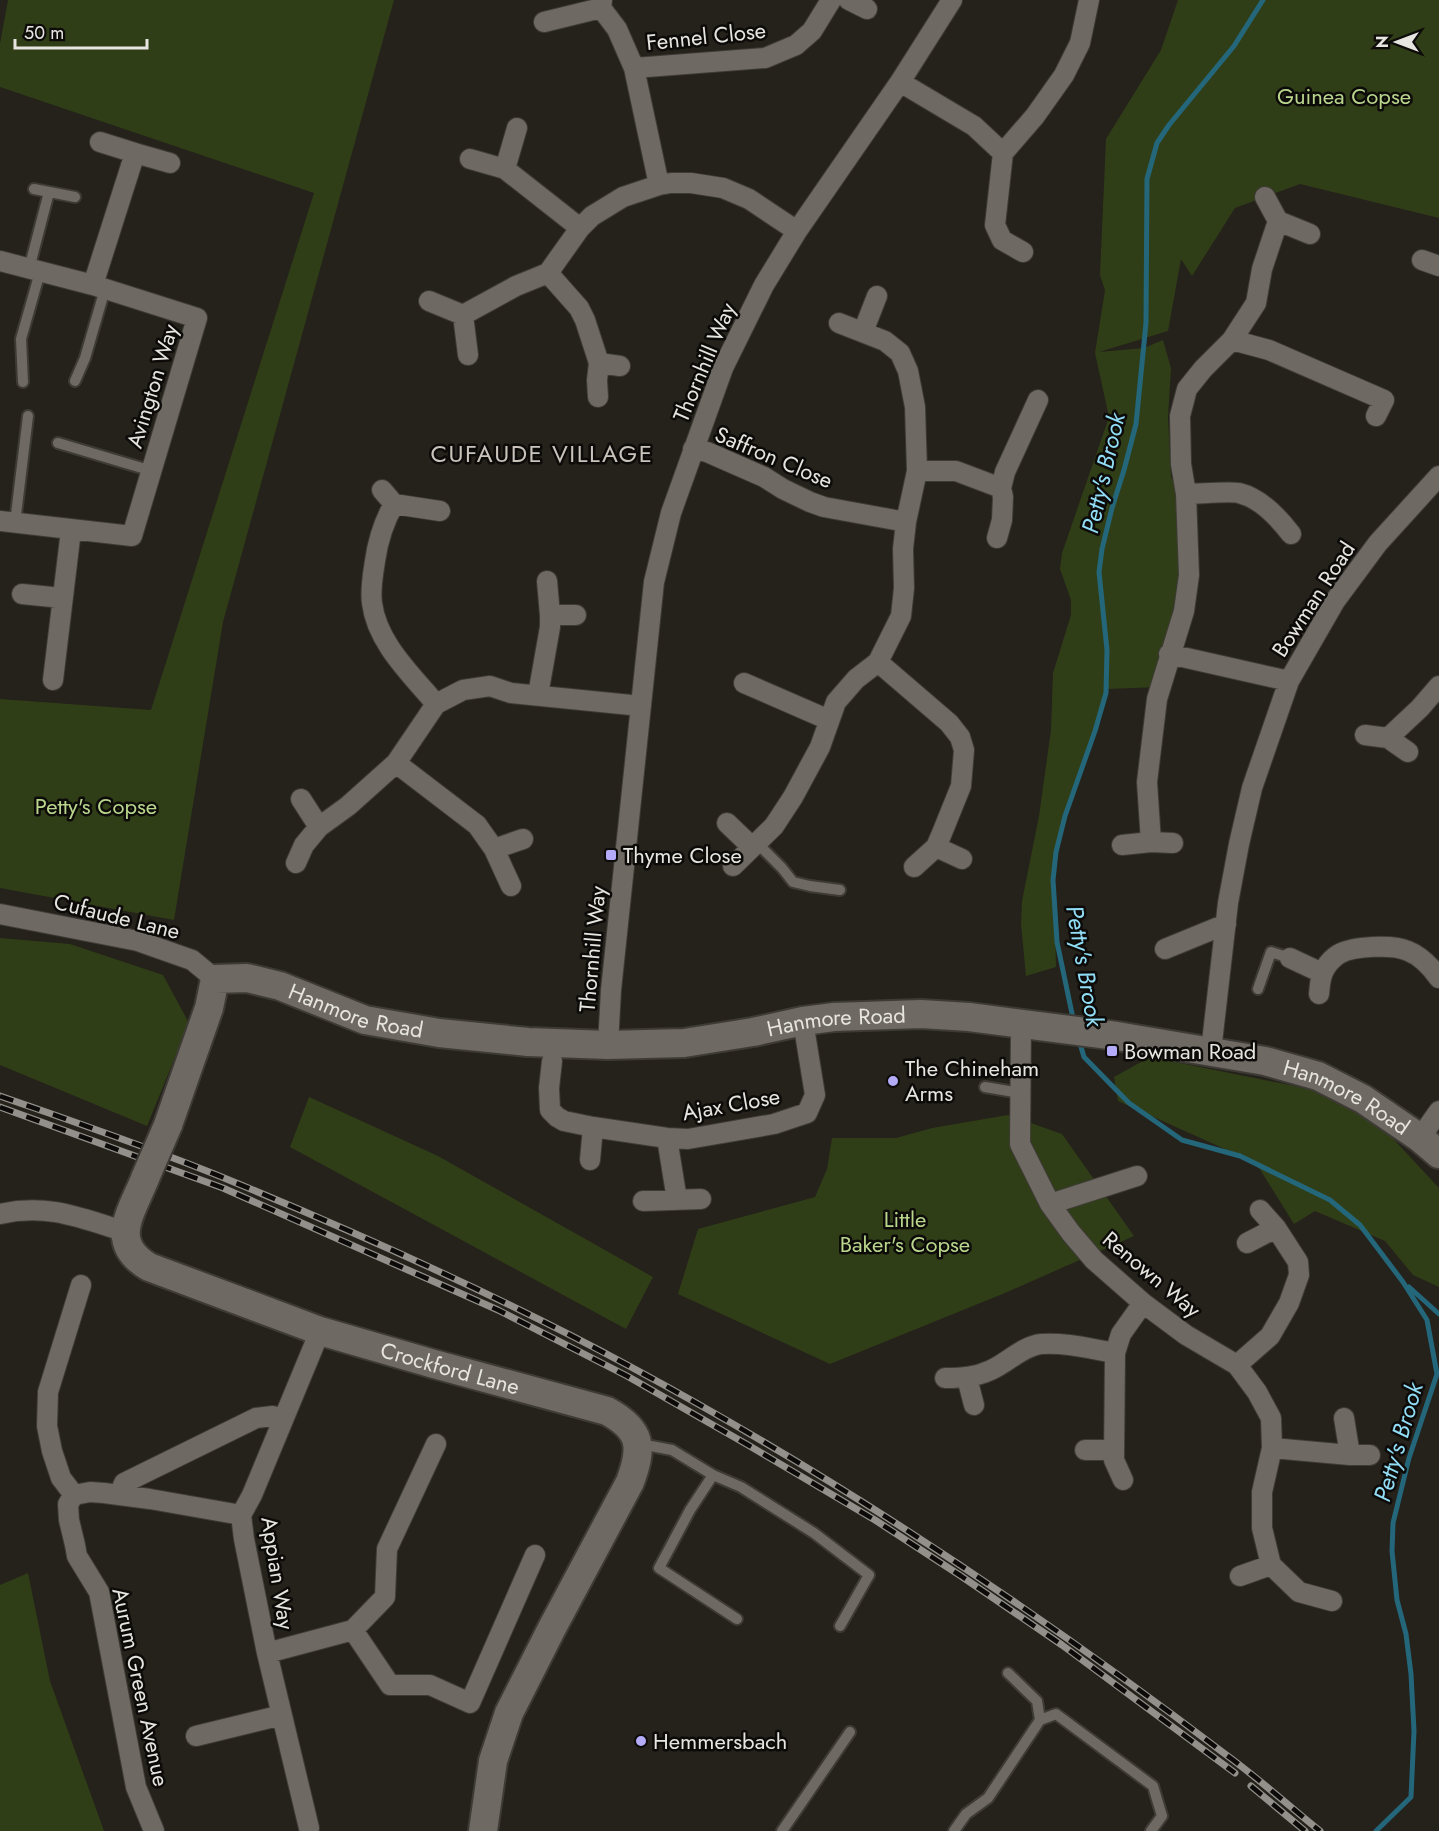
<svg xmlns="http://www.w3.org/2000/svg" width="1439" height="1831" font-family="Jost,sans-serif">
	<rect width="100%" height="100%" fill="#25211b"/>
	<path fill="#303e17" d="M 8,0 L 394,0 L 223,622 L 174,920 L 0,888 L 0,699 L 151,710 L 314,193 L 0,87 L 0,44 Z
		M 1178,0 L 1439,0 L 1439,218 L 1300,184 L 1235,208 L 1192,276 L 1181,259 L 1168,331 L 1099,352 L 1144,348 L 1163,340 L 1171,368 L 1168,417 L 1171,477 L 1179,493 L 1180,581 L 1168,630 L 1171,636 L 1160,687 L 1106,689 L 1095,731 L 1065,816 L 1054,867 L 1056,967 L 1026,976 L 1021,924 L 1022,901 L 1039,816 L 1051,730 L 1053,673 L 1071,615 L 1071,600 L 1060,569 L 1062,553 L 1109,417 L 1095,353 L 1105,290 L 1100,275 L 1106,139 L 1161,50 Z
		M 0,938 L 70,944 L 163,975 L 189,1023 L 147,1126 L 0,1065 Z
		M 1150,1057 L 1290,1085 L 1327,1094 L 1386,1131 L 1439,1188 L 1439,1287 L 1413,1275 L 1385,1241 L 1315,1211 L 1294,1224 L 1256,1163 L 1118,1101 L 1114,1077 Z
		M 309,1097 L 438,1156 L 653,1277 L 626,1329 L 290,1147 Z
		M 1008,1115 L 1062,1134 L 1134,1236 L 1005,1293 L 830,1364 L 678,1294 L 698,1229 L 815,1197 L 827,1169 L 832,1138 L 896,1138 L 932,1128 Z
		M 28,1573 L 50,1681 L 104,1831 L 0,1831 L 0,1585 Z"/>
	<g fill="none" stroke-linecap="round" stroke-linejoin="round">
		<path stroke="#24677b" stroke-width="5" d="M 1074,1023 L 1057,942 L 1053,880 L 1056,852 L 1065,816 L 1095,731 L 1106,693 L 1107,650 L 1099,572 L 1102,549 L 1112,508 L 1124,470 L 1136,424 L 1146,323 L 1147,179 L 1157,143 L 1169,125 L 1234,46 L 1263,0
			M 1079,1040 L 1084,1057 L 1129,1103 L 1182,1140 L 1240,1156 L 1330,1200 L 1360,1225 L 1403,1282 L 1427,1320 L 1437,1374 L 1409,1458 L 1393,1523 L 1392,1551 L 1397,1600 L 1406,1634 L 1411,1674 L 1414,1731 L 1411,1797 L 1376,1831
			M 1409,1287 L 1439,1314"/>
		<g stroke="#3e3b36" stroke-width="14">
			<path id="lane" d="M 34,189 L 75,197
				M 29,269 L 49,192
				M 75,381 L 85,358 L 105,289
				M 23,382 L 21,339 L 40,272
				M 58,443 L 152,471
				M 15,523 L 28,416
				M 757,843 L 782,868 L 793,882 L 810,886 L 840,890
				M 1258,989 L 1271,952 L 1290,958
				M 985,1087 L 1020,1093
				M 638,1446 L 651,1446 L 672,1450 L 713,1475 L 741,1487 L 814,1533 L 869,1575 L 840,1626
				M 713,1475 L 690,1510 L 659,1568 L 737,1619
				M 1008,1673 L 1037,1701 L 1040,1720
				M 782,1831 L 850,1732
				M 954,1831 L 966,1814 L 988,1798 L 1040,1720 L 1056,1714 L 1153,1786 L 1162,1816 L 1151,1831"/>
		</g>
		<g stroke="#3e3b36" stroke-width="22">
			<path id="street" d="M 602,0 L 601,8 L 617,29 L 634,68 L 659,185
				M 849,0 L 867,9
				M 544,22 L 601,8
				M 634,68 L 765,58 L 796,45 L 812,31 L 831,0
				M 900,82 L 974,126 L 1003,153
				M 135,153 L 170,163
				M 470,159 L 505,169 L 580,228
				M 505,169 L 517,128
				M 1265,197 L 1278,221 L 1310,234
				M 1023,252 L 1002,240 L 995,225 L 1003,153 L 1035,116 L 1064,75 L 1080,43 L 1089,0
				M 1422,260 L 1439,266
				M 0,261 L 93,285 L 197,318 L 132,536 L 0,521
				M 548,273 L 579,308 L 585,320 L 599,363 L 597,380 L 598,397
				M 93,285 L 135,153 L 100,142
				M 429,301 L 463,315 L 468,355
				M 463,315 L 516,286 L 548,273 L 580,228 L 592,216 L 623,197 L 659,185 L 671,183 L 691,183 L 723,188 L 749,199 L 797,231
				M 863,332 L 877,296
				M 1232,340 L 1269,350 L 1384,400 L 1376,416
				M 599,363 L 620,366
				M 693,449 L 707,452 L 764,477 L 783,489 L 810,502 L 824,507 L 906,522
				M 917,471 L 956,471 L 1001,488
				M 382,490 L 394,504 L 440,511
				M 1186,494 C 1199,494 1228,491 1239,493 C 1260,498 1278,517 1291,534
				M 394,504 C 383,523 378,540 375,561 C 373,574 370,590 372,603 C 377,643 411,674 436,704
				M 997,538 L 1002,520 L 1003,497 L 1001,488 L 1005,472 L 1038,400
				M 22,594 L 62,598
				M 550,615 L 576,615
				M 1169,654 L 1289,681
				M 878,662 L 949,723 L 960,737 L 964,750 L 961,786 L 942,833 L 936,847 L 914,867
				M 53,680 L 71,530
				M 744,683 L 829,720
				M 538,695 L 550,627 L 550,615 L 547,581
				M 1365,735 L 1388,738 L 1408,752
				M 1388,738 L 1420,708 L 1439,686
				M 396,763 L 477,825 L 494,849 L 511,886
				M 301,799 L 319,827
				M 727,823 L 752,847
				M 1151,842 L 1147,782 L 1157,699 L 1184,611 L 1189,575 L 1186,494 L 1181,464 L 1180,416 L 1187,389 L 1203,369 L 1232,340 L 1256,303 L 1262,269 L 1278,221
				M 1122,845 L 1151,842 L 1173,843
				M 936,847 L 962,859
				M 494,849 L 523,839
				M 296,863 L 304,845 L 319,827 L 348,806 L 396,763 L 436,704 L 463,690 L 490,686 L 511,693 L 641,706
				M 733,866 L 774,826 L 793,797 L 820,747 L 836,702 L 856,679 L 878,662 L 901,616 L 904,588 L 903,549 L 906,522 L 917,471 L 915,407 L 908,371 L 900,353 L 885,341 L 839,323
				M 0,914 L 138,941 L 192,960 L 215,979
				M 1165,949 L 1226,924
				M 1290,958 L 1322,973
				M 1319,994 C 1320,985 1320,975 1326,967 C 1328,963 1334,957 1339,954 C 1353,946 1393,944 1408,951 C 1421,956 1431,967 1439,978
				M 1021,1024 L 1020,1144 L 1050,1204 L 1071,1233 L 1094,1260 L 1143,1303 L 1186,1335 L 1237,1365 L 1257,1392 L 1271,1418 L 1272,1448 L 1262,1492 L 1262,1528 L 1271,1565 L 1299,1592 L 1332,1601
				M 608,1045 L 611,990 L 654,582 L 671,513 L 723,368 L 764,285 L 797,231 L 900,82 L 952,0
				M 1211,1051 L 1228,903 L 1239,844 L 1252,788 L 1289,681 L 1335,601 L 1378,543 L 1439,476
				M 552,1061 L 549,1088 L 550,1110 L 557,1117 L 564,1121 L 593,1127 L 667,1138 L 688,1139 L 774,1124 L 807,1113 L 815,1095 L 803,1021
				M 667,1138 L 677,1200
				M 1420,1138 L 1439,1111
				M 590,1160 L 593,1127
				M 643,1201 L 701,1199
				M 1050,1204 L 1137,1176
				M 0,1214 C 47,1203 81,1218 126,1232
				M 1247,1243 L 1276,1228
				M 1237,1365 L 1270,1336 L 1289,1303 L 1299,1275 L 1298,1262 L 1276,1228 L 1260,1210
				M 945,1378 C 962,1378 976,1377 991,1370 C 1007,1363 1023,1346 1041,1344 C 1065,1342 1091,1349 1115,1353
				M 967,1378 L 974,1405
				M 1344,1418 L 1350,1455
				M 1272,1448 L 1350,1455 L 1370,1455
				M 1085,1450 L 1114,1450
				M 1123,1480 L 1114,1460 L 1115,1353 L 1121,1334 L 1143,1303
				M 74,1495 L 61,1478 L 52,1451 L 47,1426 L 48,1392 L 81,1285
				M 119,1495 L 124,1483 L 256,1418 L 273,1416 L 283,1419
				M 1240,1576 L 1271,1565
				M 353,1630 L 390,1685 L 430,1685 L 470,1703 L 535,1555
				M 353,1630 L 385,1597 L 387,1549 L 436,1444
				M 267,1653 L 353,1630
				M 196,1736 L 282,1715
				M 309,1828 L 267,1653 L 244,1539 L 241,1515 L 252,1495 L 320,1331
				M 154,1831 L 136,1787 L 99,1592 L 77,1556 L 75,1545 L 69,1520 L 68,1504 L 74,1495 L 90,1492 L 104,1493 L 150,1499 L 241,1515"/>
		</g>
		<g stroke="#3e3b36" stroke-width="32">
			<g id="secondary">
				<path id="s1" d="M 168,1125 L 209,1008 L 215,979 L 247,978 L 280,986 L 365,1020 L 439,1033 L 528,1042 L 608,1045 L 684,1043 L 753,1032 L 803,1021 L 834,1017 L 921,1014 L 969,1017 L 1117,1036 L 1265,1061 L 1318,1076 L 1363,1099 L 1420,1138 L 1439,1154"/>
				<path id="s2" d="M 146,1176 C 132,1212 107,1242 149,1267 L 320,1331 L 434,1364 L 607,1411 C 642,1430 643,1447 630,1482 L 552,1628 L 509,1713 L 493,1761 L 483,1831"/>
			</g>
		</g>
		<use href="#lane" stroke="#6e6962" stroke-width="10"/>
		<use href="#street" stroke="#6e6962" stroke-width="20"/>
		<use href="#secondary" stroke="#6e6962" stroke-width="28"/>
		<g stroke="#93908b" stroke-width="7">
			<path id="rail" d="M 0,1096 C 77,1123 154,1149 229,1180 C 365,1236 501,1297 631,1367 C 839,1479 1037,1611 1225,1754 C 1258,1778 1288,1805 1320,1831
				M 0,1107 L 223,1188 L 498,1310 L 627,1376 L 748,1445 L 875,1520 L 961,1576 L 1062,1645 L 1235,1773
				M 1251,1786 L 1305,1831"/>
		</g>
		<use href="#rail" stroke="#0d0b09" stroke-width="4.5" stroke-dasharray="14" stroke-linecap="butt"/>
		<g stroke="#3e3b36" stroke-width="32" stroke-linecap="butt">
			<path id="secondary-bridge" d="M 146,1176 L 168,1125"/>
		</g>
		<use href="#secondary-bridge" stroke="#6e6962" stroke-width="28"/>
	</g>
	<g fill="#b4acf9" stroke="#0d0b09" stroke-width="2">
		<rect x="605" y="849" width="12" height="12" rx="3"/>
		<rect x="1106" y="1045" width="12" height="12" rx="3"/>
		<circle cx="893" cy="1081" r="6"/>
		<circle cx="641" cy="1741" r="6"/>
	</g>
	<g text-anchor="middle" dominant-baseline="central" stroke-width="5" stroke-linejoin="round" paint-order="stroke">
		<g font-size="22" fill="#e7e5e0" stroke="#0d0b09">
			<text transform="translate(706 36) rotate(-6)">Fennel Close</text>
			<text transform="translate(704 362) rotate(-67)">Thornhill Way</text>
			<text transform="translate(152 386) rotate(-73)">Avington Way</text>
			<text transform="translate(774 457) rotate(23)">Saffron Close</text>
			<text transform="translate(1313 599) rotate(-57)">Bowman Road</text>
			<text transform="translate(117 916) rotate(14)">Cufaude Lane</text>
			<text transform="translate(592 949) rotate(-85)">Thornhill Way</text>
			<text stroke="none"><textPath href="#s1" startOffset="300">Hanmore Road</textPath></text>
			<text stroke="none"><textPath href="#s1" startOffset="786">Hanmore Road</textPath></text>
			<text stroke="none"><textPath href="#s1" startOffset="1308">Hanmore Road</textPath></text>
			<text transform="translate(731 1104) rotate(-10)">Ajax Close</text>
			<text transform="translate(1152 1274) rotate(40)">Renown Way</text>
			<text stroke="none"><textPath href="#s2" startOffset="422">Crockford Lane</textPath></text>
			<text transform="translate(278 1573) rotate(81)">Appian Way</text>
			<text transform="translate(141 1687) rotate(78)">Aurum Green Avenue</text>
		</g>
		<g font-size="22" fill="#b9d68c" stroke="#0d0b09">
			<text x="1344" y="96">Guinea Copse</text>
			<text x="96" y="806">Petty's Copse</text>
			<text x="905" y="1219">Little<tspan x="905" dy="25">Baker's Copse</tspan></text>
		</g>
		<g font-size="22" fill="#e7e5e0" stroke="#0d0b09" text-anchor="start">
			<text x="623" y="855">Thyme Close</text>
			<text x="1124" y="1051">Bowman Road</text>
			<text x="905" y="1068">The Chineham<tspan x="905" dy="25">Arms</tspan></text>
			<text x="653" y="1741">Hemmersbach</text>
		</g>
		<g font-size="24" letter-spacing="1.5" fill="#c9c3bb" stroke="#0d0b09">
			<text x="542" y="453">CUFAUDE VILLAGE</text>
		</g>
		<g font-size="24" font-style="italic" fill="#91ddf6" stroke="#0d0b09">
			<text transform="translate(1103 473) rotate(-77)">Petty's Brook</text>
			<text transform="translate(1085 966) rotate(80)">Petty's Brook</text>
			<text transform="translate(1398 1442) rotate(-74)">Petty's Brook</text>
		</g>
	</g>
	<g transform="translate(1397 42) rotate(270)" stroke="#0d0b09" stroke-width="4.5" paint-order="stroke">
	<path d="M0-4.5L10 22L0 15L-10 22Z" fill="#e7e5e0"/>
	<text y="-9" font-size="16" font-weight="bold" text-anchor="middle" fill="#e7e5e0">N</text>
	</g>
	<path d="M15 39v9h132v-9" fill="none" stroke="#e7e5e0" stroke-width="3"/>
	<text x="24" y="39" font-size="18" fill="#e7e5e0" stroke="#0d0b09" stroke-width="4.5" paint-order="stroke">50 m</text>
</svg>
